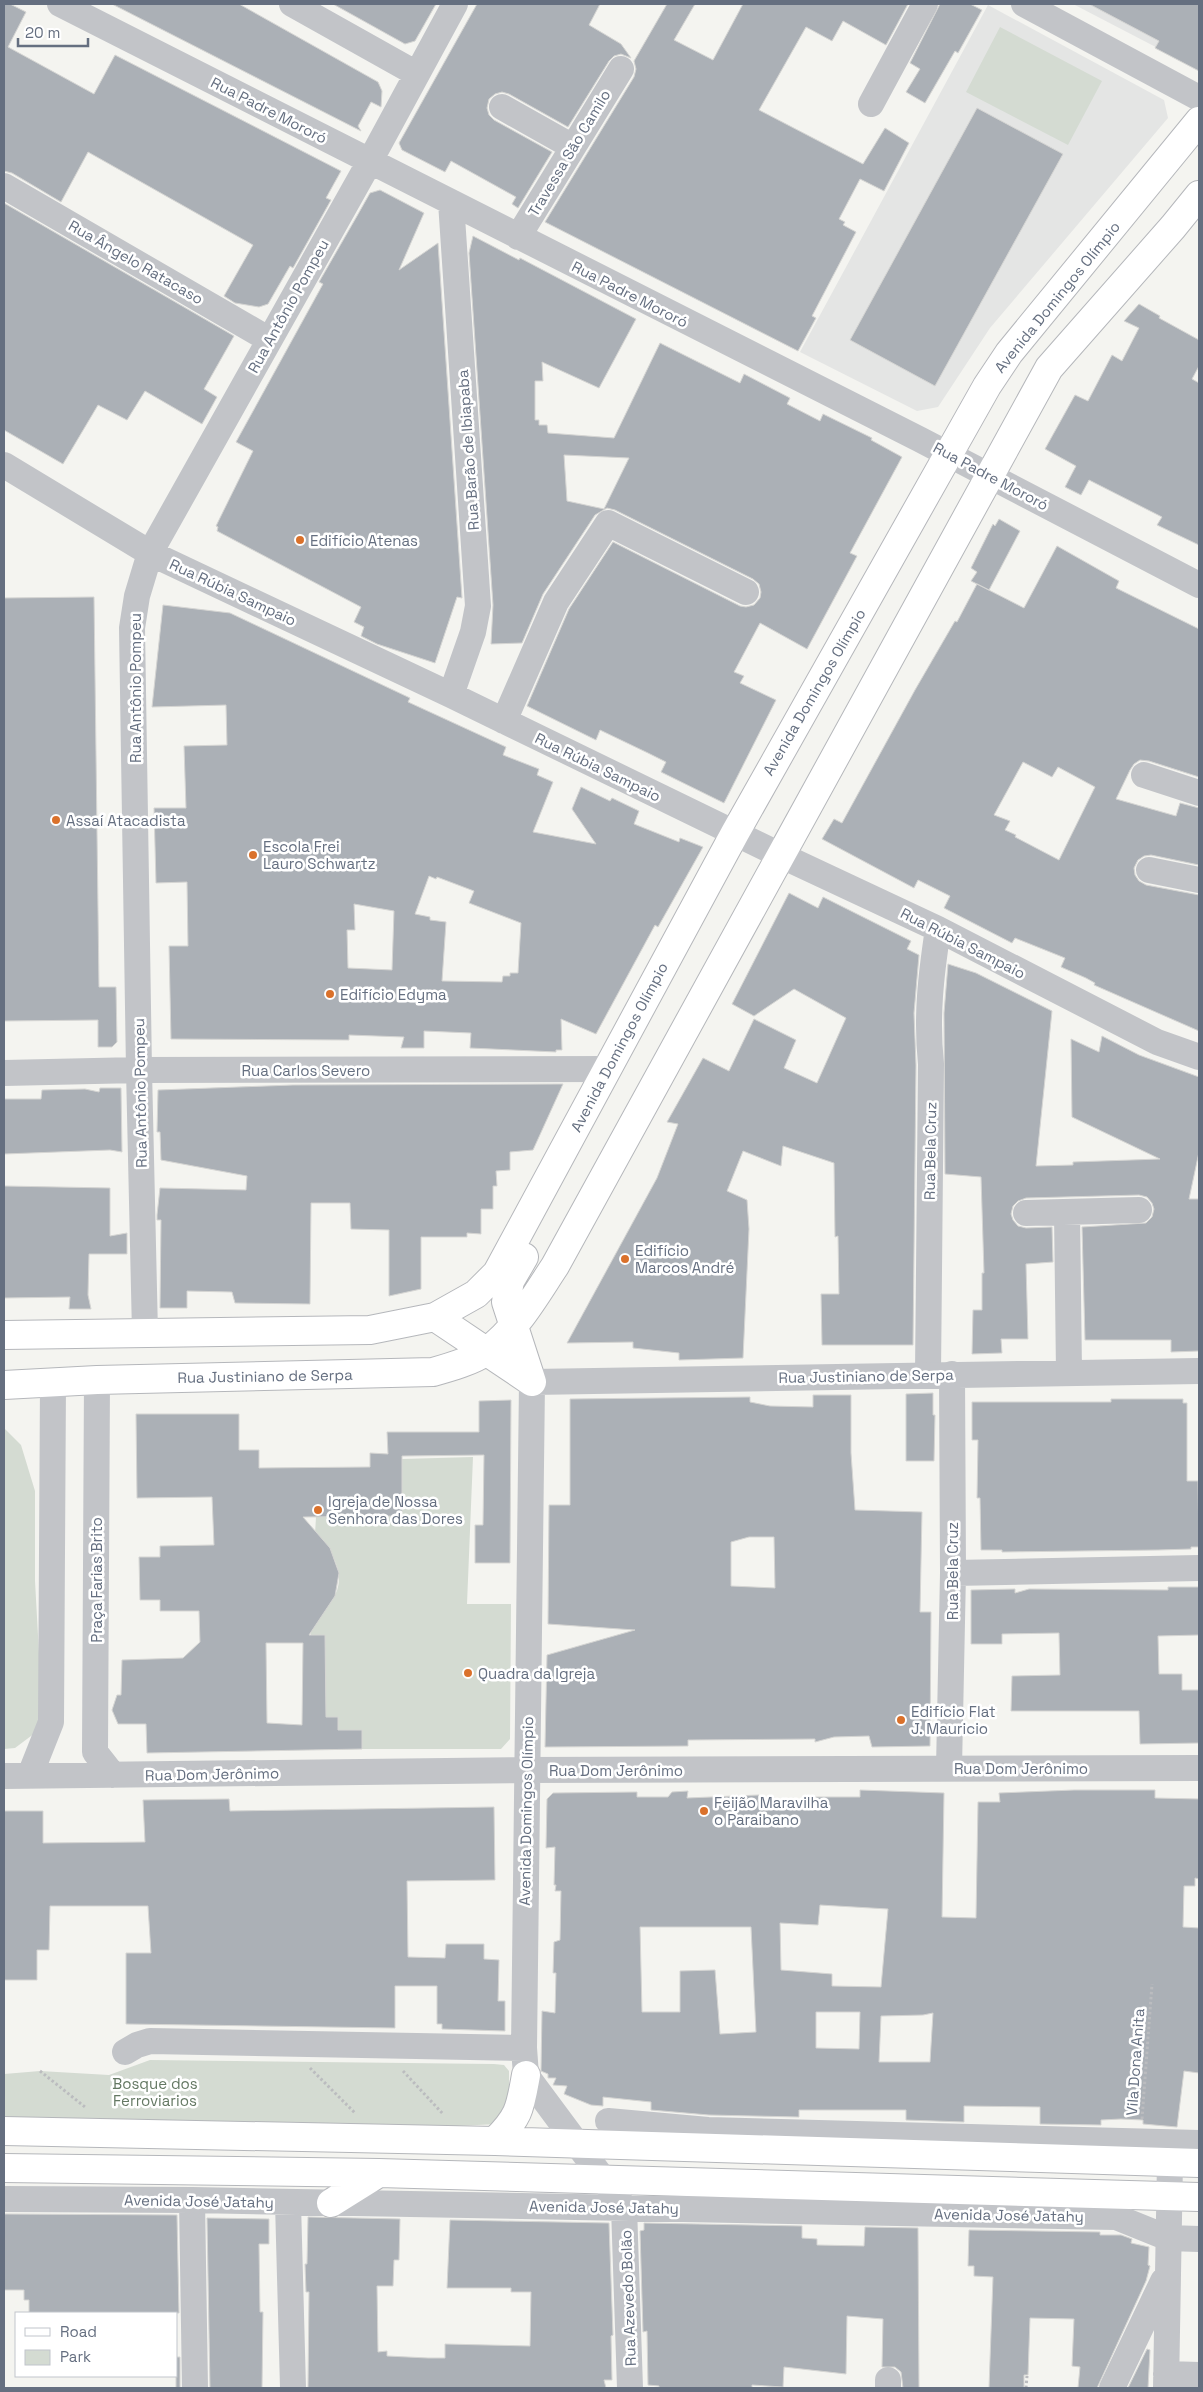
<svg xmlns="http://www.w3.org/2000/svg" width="1203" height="2392" font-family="'Space Grotesk',sans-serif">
	<rect width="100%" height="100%" fill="#f4f4f0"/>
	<path fill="#e4e5e4" d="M 1073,4 L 1199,4 L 1199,67 L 1198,69 Z
		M 988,5 L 1164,100 L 1168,118 L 990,328 L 938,407 L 917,411 L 800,352 Z"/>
	<path fill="#d4dbd2" d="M 1000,27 L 1102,81 L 1068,145 L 966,92 Z
		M 4,1428 L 21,1445 L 35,1491 L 35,1581 L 42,1708 L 35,1733 L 15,1748 L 4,1749 Z
		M 473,1457 L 467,1604 L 511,1604 L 510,1739 L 501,1749 L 362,1749 L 362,1730 L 338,1730 L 338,1717 L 326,1717 L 325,1635 L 311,1635 L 309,1622 C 348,1596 348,1566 315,1534 L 316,1517 L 402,1459 Z
		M 150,2060 L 494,2064 L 504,2065 L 509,2071 L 509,2113 L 500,2124 L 454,2126 L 4,2118 L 4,2074 L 40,2071 L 109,2075 Z"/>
	<path fill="#abb0b6" stroke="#d5d5d3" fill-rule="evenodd" d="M 4,4 L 10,4 L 26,12 L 8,47 L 94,94 L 115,55 L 341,171 L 326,198 L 331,200 L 293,268 L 290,266 L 268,304 L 259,307 L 235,303 L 224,296 L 253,245 L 88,152 L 61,202 L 12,173 L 4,171 Z
		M 112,4 L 239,4 L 378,82 L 382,91 L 381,107 L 371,102 L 358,126 L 361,131 Z
		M 333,4 L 436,4 L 415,41 L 405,44 Z
		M 477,4 L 600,4 L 589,25 L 621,44 L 631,58 L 621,54 L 614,56 L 609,61 L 568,127 L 509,94 L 502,92 L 495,94 L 489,99 L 487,108 L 489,115 L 494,120 L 552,152 L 518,208 L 512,204 L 516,197 L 451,161 L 445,172 L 402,150 L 399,143 Z
		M 667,4 L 695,4 L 674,40 L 713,60 L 743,4 L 908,4 L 886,45 L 843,21 L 832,41 L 806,27 L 759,110 L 863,164 L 885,128 L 909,143 L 884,191 L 860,179 L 839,219 L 845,222 L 843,225 L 856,232 L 812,316 L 816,318 L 798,351 L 545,222 L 634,77 L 636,69 L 634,61 Z
		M 940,4 L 970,4 L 982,10 L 958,53 L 955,51 L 925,103 L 906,92 L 920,69 L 910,63 Z
		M 1089,4 L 1199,4 L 1199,71 L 1155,48 L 1159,41 Z
		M 977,108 L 1063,154 L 935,386 L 850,340 Z
		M 380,190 L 424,213 L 399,270 L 438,243 L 462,598 L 457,597 L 435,663 L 377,644 L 361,636 L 364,627 L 354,622 L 361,607 L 217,531 L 218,527 L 216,526 L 253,451 L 236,442 L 323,284 L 319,282 L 357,216 L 370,193 Z
		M 4,203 L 234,336 L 204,389 L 217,397 L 202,424 L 145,391 L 127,420 L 98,405 L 63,464 L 4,430 Z
		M 473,236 L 519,260 L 520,258 L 636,319 L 599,388 L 542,362 L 543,381 L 535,381 L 535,420 L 539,420 L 539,425 L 547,425 L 548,433 L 614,438 L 660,343 L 740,383 L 744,374 L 790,398 L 787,404 L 820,421 L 823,414 L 872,438 L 871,440 L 902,457 L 850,553 L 857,556 L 807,649 L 760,623 L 734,672 L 744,676 L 740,683 L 776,700 L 724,803 L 661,772 L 666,762 L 648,753 L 600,730 L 596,740 L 527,706 L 569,609 L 613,542 L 740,606 L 746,607 L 754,605 L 760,598 L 761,592 L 759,584 L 753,579 L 615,510 L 607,508 L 595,515 L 543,594 L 522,643 L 491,644 L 493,605 L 469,253 ZM 564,455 L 629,458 L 604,509 L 567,501 Z
		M 1139,304 L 1160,316 L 1159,318 L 1199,340 L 1199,366 L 1192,379 L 1199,383 L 1199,545 L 1157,525 L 1162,517 L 1089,480 L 1081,495 L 1065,487 L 1076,466 L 1045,449 L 1075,395 L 1088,401 L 1112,355 L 1122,361 L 1139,328 L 1124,321 Z
		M 999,519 L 1020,531 L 989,590 L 971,581 L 977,572 L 971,568 L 993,524 L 995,526 Z
		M 1057,546 L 1119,581 L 1116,588 L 1199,629 L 1199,777 L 1149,761 L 1140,760 L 1134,764 L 1130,770 L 1116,799 L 1176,816 L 1180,803 L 1199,808 L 1199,865 L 1151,855 L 1144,856 L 1138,860 L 1134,868 L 1135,875 L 1139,881 L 1146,885 L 1199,895 L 1199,1031 L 1094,985 L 1095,983 L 1086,978 L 1061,967 L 1065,958 L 1015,938 L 1012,943 L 944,908 L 950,896 L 918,880 L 914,888 L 822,839 L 834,819 L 842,823 L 915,690 L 955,621 L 957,622 L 977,584 L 1024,608 ZM 1023,762 L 1052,777 L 1058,767 L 1095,787 L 1059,860 L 1015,837 L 1016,835 L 1005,830 L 1010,821 L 994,815 Z
		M 94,597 L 99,987 L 116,987 L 117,1042 L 112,1047 L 98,1047 L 98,1020 L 4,1021 L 4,598 Z
		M 163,605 L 230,613 L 410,698 L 408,702 L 506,747 L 503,755 L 539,769 L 537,775 L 553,782 L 533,832 L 596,844 L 572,809 L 581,787 L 610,801 L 612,798 L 639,811 L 634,824 L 679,842 L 680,838 L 703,847 L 658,927 L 655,925 L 596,1034 L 561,1019 L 562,1050 L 556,1050 L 556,1052 L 470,1048 L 471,1033 L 424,1031 L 424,1048 L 401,1048 L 404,1037 L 349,1035 L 349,1040 L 171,1039 L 169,946 L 188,946 L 187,882 L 156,883 L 154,808 L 186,808 L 184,746 L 227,745 L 226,705 L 152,707 ZM 429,876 L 436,879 L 437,877 L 474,891 L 469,903 L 521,923 L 518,973 L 510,973 L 510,976 L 503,976 L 502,982 L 442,981 L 446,922 L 430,920 L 430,917 L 415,914 ZM 354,904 L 394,911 L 392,970 L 348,968 L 347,930 L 355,930 Z
		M 789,893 L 818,908 L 823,897 L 911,941 L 907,949 L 919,955 L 914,1013 L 916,1065 L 913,1345 L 822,1345 L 821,1294 L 839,1294 L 838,1236 L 835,1237 L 834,1163 L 783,1146 L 781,1166 L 743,1151 L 727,1191 L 747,1200 L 749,1229 L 743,1358 L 679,1360 L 679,1353 L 633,1348 L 633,1342 L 567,1343 L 657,1178 L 678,1124 L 667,1122 L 703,1058 L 729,1071 L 754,1019 L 796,1040 L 784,1068 L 817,1083 L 846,1018 L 794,989 L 754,1016 L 732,1004 Z
		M 948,964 L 976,973 L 1052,1011 L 1036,1166 L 1073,1165 L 1073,1162 L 1160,1159 L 1072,1117 L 1071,1039 L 1099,1052 L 1102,1036 L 1139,1055 L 1199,1077 L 1199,1152 L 1189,1199 L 1199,1199 L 1199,1351 L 1171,1352 L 1171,1340 L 1085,1340 L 1082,1227 L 1146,1223 L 1152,1217 L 1154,1209 L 1152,1203 L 1147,1197 L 1139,1195 L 1026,1198 L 1018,1201 L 1013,1206 L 1011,1214 L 1013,1220 L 1018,1226 L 1026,1228 L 1052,1227 L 1053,1262 L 1026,1264 L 1028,1339 L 1001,1339 L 1002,1353 L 972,1354 L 973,1310 L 982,1310 L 982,1273 L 984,1273 L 981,1177 L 945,1174 L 944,1013 Z
		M 563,1084 L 533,1150 L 510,1152 L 510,1170 L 496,1171 L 497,1186 L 493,1186 L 493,1209 L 481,1209 L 481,1234 L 467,1233 L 467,1237 L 421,1237 L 421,1289 L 389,1296 L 389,1230 L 351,1229 L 350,1203 L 311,1203 L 310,1304 L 235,1303 L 232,1292 L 187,1291 L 187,1308 L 160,1308 L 161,1220 L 157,1220 L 157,1215 L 160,1188 L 246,1190 L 247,1176 L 161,1160 L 160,1132 L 157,1132 L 158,1090 L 293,1085 Z
		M 100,1088 L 121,1088 L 122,1152 L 110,1150 L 4,1154 L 4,1099 L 41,1099 L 42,1090 L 85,1089 L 99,1092 Z
		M 4,1186 L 110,1188 L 110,1236 L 127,1233 L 127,1254 L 89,1254 L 88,1295 L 91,1309 L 69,1309 L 70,1297 L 4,1298 Z
		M 933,1393 L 933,1415 L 935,1415 L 934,1461 L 906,1461 L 906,1394 Z
		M 813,1395 L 851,1395 L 851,1453 L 855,1510 L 922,1512 L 920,1612 L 931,1612 L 930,1746 L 872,1747 L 869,1736 L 834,1737 L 815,1742 L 815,1739 L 688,1740 L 688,1746 L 545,1747 L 547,1655 L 635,1630 L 548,1624 L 549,1505 L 570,1505 L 570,1399 L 750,1397 L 750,1402 L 770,1406 L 813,1407 ZM 749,1537 L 774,1537 L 775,1588 L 731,1586 L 731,1542 Z
		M 1111,1399 L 1183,1399 L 1183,1403 L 1187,1403 L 1187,1481 L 1198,1481 L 1199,1547 L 1191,1547 L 1191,1549 L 1158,1550 L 1002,1552 L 1002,1550 L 981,1550 L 980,1498 L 977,1498 L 978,1440 L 972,1440 L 972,1402 L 1111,1402 Z
		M 511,1400 L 510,1563 L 475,1563 L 475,1525 L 483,1525 L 484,1455 L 402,1456 L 402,1516 L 303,1517 L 330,1548 L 339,1573 L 335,1596 L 309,1635 L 325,1635 L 326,1717 L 338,1717 L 338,1730 L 362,1730 L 362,1749 L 147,1753 L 146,1724 L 118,1724 L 112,1710 L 117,1695 L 121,1695 L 122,1660 L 183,1658 L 200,1642 L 199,1611 L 160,1611 L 160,1600 L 140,1600 L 139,1557 L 160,1557 L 160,1546 L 214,1545 L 212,1497 L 137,1498 L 136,1414 L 239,1414 L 239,1450 L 259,1450 L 259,1468 L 370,1467 L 370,1453 L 388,1454 L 387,1432 L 479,1432 L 479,1401 ZM 266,1643 L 303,1643 L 302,1725 L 267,1723 Z
		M 1168,1587 L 1199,1587 L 1199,1635 L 1158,1636 L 1159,1674 L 1182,1674 L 1182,1690 L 1199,1690 L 1199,1743 L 1140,1744 L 1139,1711 L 1011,1711 L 1012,1676 L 1060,1675 L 1059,1633 L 1002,1634 L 1002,1644 L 971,1644 L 971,1590 L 1015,1589 L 1015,1593 L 1029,1589 L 1168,1590 Z
		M 860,1790 L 944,1793 L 942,1917 L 976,1918 L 978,1802 L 1000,1802 L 999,1793 L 1074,1790 L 1155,1790 L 1155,1798 L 1199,1799 L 1199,1879 L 1195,1878 L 1195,1886 L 1184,1886 L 1183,1927 L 1199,1928 L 1199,2073 L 1184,2071 L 1177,2127 L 1143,2124 L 1143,2120 L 1121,2119 L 1101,2120 L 1101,2125 L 1040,2124 L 1040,2107 L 964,2106 L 964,2122 L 906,2120 L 906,2110 L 799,2110 L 799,2117 L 709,2115 L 651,2110 L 651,2102 L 603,2097 L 603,2106 L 591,2105 L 564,2094 L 567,2086 L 553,2085 L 556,2078 L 548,2078 L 548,2074 L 541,2071 L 542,2011 L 555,2013 L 556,1973 L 553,1973 L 554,1942 L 560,1940 L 561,1891 L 555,1891 L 556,1885 L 554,1885 L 555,1847 L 546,1848 L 547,1799 L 553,1793 L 637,1792 L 637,1797 L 668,1797 L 672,1792 L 688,1791 L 687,1798 L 759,1795 L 758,1801 L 785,1801 L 808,1800 L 808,1797 L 860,1797 ZM 820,1905 L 888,1909 L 881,1987 L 832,1986 L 832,1974 L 781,1970 L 780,1923 L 818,1925 ZM 640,1927 L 751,1927 L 756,2032 L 720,2034 L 715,1970 L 680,1971 L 680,2012 L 642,2012 ZM 816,2012 L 860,2012 L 859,2049 L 816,2048 ZM 933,2013 L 930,2062 L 879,2062 L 881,2016 L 923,2015 Z
		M 229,1799 L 230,1811 L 494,1807 L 495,1880 L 407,1881 L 408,1957 L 445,1958 L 446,1944 L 484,1944 L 484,1959 L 499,1960 L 498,2001 L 505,2001 L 505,2031 L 442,2029 L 442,2024 L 437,2024 L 437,1986 L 395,1986 L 395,2028 L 126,2024 L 126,1953 L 151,1953 L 148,1906 L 50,1906 L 49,1950 L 37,1950 L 37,1980 L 4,1980 L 4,1811 L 43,1811 L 43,1843 L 145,1842 L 143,1800 Z
		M 4,2214 L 177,2215 L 179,2313 L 29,2313 L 29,2300 L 24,2300 L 24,2290 L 4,2290 Z
		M 308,2217 L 400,2219 L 399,2260 L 394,2260 L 393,2286 L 377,2286 L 378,2352 L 387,2351 L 387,2356 L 428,2358 L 445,2358 L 445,2344 L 530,2346 L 531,2292 L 511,2292 L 511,2288 L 447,2288 L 450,2220 L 609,2223 L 613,2335 L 611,2336 L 612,2380 L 604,2380 L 606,2388 L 308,2388 L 309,2292 L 306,2292 L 305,2264 L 307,2264 Z
		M 207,2218 L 269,2219 L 269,2244 L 259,2244 L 260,2312 L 263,2312 L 262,2388 L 210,2388 Z
		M 644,2223 L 802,2226 L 802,2238 L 817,2239 L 817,2245 L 864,2246 L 865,2227 L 918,2228 L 919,2388 L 903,2388 L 901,2372 L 895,2367 L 882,2367 L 883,2319 L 847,2316 L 846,2374 L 784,2367 L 783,2387 L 752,2385 L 752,2388 L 659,2388 L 659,2386 L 648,2385 L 647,2331 L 643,2332 L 640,2231 L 644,2230 Z
		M 969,2230 L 1100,2232 L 1100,2235 L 1121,2235 L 1132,2239 L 1131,2243 L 1149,2247 L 1148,2265 L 1150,2266 L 1146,2281 L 1097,2388 L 1078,2388 L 1080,2367 L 1072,2366 L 1074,2319 L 1030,2318 L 1028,2375 L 1024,2375 L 1024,2388 L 989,2388 L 993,2277 L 974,2276 L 974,2266 L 968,2266 Z
		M 1147,2349 L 1150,2350 L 1148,2388 L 1128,2388 Z
		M 176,2357 L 180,2357 L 180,2388 L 176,2388 Z"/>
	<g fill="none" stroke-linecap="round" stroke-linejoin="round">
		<g stroke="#b5b7bb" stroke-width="30">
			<path id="major" d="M 524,1257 L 510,1281 L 506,1302 L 532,1382
				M 435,1317 L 532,1382
				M 4,1335 L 370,1330 L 435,1317 L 476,1294 L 497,1273 L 735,833 L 987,386 L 1009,353 L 1199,121
				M 4,1385 L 97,1380 L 433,1372 C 451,1367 472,1361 487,1351 C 517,1329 535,1296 555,1266 L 1049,368 L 1173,227 L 1199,195
				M 4,2131 L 495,2141 L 1199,2163
				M 495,2141 C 520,2116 520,2108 526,2075
				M 4,2168 L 379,2173 L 1199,2197
				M 331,2203 L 379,2173"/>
		</g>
		<path stroke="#bbbcbf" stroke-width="3" stroke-dasharray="2.5 2.5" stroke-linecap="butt" d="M 310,2068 L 355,2113
			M 40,2071 L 85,2107
			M 403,2071 L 443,2114
			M 1142,2119 L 1152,1984
			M 1026,2388 L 1027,2376"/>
		<path stroke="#c2c4c8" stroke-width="26" d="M 60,4 L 919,439 L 1199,585
			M 292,4 L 417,74
			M 1024,4 L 1199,98
			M 871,104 L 925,4
			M 502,107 L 573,147
			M 4,186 L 268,339
			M 518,237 L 621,69
			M 4,465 L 150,553 L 451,695 L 780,855 L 938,929 L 1157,1042 L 1199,1057
			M 451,695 L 473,632 L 478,606 L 451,202
			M 504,721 L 556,602 L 608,523 L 746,592
			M 1144,775 L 1199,793
			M 1149,870 L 1199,880
			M 4,1073 L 139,1070 L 608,1069
			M 1067,1212 L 1069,1372
			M 1026,1213 L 1139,1210
			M 145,1333 L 139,1070 L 132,628 L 137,596 L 150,553 L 370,161 L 455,4
			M 928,1374 L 931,1064 C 926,1017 931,975 938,929
			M 97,1380 L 95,1752 L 113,1775
			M 953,1573 L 1199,1568
			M 949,1768 L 953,1573 L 952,1374
			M 30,1775 L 51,1722 L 53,1382
			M 4,1776 L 526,1770 L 1199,1768
			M 125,2052 L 137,2045 L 150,2041 L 524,2048
			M 608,2121 L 708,2130 L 1199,2143
			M 4,2199 L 192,2200 L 1116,2217 L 1168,2238 L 1199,2239
			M 192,2200 L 195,2388
			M 288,2203 L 293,2388
			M 624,2207 L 526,2075 L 524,2048 L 532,1382 L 1199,1371
			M 624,2207 L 630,2388
			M 1166,2374 L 1199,2375
			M 888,2388 L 888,2380
			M 1112,2388 L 1163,2281
			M 1166,2388 L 1170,2161"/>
		<use href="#major" stroke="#fff" stroke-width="28"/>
	</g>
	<g fill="#da712b" stroke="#fff" stroke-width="2">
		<circle cx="300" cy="540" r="5"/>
		<circle cx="56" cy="820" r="5"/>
		<circle cx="253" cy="855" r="5"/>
		<circle cx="330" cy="994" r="5"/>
		<circle cx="625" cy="1259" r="5"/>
		<circle cx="318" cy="1510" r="5"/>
		<circle cx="468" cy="1673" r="5"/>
		<circle cx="901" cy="1720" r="5"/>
		<circle cx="704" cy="1811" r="5"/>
	</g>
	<g text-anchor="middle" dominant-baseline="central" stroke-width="5" stroke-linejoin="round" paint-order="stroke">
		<g font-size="15" fill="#656f80" stroke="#fff">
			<text transform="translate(269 110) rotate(27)">Rua Padre Mororó</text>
			<text transform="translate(569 153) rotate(-59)">Travessa São Camilo</text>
			<text transform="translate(136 262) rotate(30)">Rua Ângelo Ratacaso</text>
			<text transform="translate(630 294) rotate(27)">Rua Padre Mororó</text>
			<text transform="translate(1057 297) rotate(-51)">Avenida Domingos Olímpio</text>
			<text transform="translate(288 306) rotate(-61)">Rua Antônio Pompeu</text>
			<text transform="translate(468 450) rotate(-94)">Rua Barão de Ibiapaba</text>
			<text transform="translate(991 476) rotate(28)">Rua Padre Mororó</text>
			<text transform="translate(233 592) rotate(25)">Rua Rúbia Sampaio</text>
			<text transform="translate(135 688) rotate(-90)">Rua Antônio Pompeu</text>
			<text transform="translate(814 692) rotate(-60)">Avenida Domingos Olímpio</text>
			<text transform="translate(598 767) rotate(26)">Rua Rúbia Sampaio</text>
			<text transform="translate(963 943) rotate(27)">Rua Rúbia Sampaio</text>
			<text transform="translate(619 1047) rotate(-62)">Avenida Domingos Olímpio</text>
			<text x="306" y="1070">Rua Carlos Severo</text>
			<text transform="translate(140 1093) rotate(-91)">Rua Antônio Pompeu</text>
			<text transform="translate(930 1151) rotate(-89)">Rua Bela Cruz</text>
			<text transform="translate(265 1376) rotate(-1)">Rua Justiniano de Serpa</text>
			<text transform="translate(866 1376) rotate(-1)">Rua Justiniano de Serpa</text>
			<text transform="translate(952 1571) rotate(-90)">Rua Bela Cruz</text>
			<text transform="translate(96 1580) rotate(-90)">Praça Farias Brito</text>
			<text x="1021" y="1768">Rua Dom Jerônimo</text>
			<text x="616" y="1770">Rua Dom Jerônimo</text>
			<text transform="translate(212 1774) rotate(-1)">Rua Dom Jerônimo</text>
			<text transform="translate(526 1811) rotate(-89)">Avenida Domingos Olímpio</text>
			<text transform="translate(1135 2062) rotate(-86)">Vila Dona Anita</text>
			<text transform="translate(199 2201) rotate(1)">Avenida José Jatahy</text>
			<text transform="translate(604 2207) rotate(1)">Avenida José Jatahy</text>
			<text transform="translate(1009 2215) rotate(1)">Avenida José Jatahy</text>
			<text transform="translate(628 2298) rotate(-92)">Rua Azevedo Bolão</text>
		</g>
		<g font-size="15" fill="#656f80" stroke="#fff" text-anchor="start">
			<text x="310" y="540">Edifício Atenas</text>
			<text x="66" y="820">Assaí Atacadista</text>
			<text x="263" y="846">Escola Frei<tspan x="263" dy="17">Lauro Schwartz</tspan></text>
			<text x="340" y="994">Edifício Edyma</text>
			<text x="635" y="1250">Edifício<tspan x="635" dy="17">Marcos André</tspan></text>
			<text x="328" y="1501">Igreja de Nossa<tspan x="328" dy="17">Senhora das Dores</tspan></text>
			<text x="478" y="1673">Quadra da Igreja</text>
			<text x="911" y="1711">Edifício Flat<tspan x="911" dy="17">J. Mauricio</tspan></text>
			<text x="714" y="1802">Feijão Maravilha<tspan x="714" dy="17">o Paraibano</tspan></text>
		</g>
		<g font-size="15" fill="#647863" stroke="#fff">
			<text x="155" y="2083">Bosque dos<tspan x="155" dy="17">Ferroviarios</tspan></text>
		</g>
	</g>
	<rect width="1203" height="2392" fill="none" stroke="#656f80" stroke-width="10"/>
	<rect x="15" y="2312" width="162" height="65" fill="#ffffff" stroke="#c1c5cc"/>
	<rect x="25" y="2328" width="25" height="8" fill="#ffffff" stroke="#c1c5cc"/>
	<text x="60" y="2337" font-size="15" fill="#656f80">Road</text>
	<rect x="25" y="2350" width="25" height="15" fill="#d4dbd2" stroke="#c1c5cc"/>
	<text x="60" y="2362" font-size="15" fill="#656f80">Park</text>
	<path d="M18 38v8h70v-8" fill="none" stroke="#656f80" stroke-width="2.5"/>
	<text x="25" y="38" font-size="15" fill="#656f80" stroke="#ffffff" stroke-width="4" paint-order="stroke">20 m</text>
</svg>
